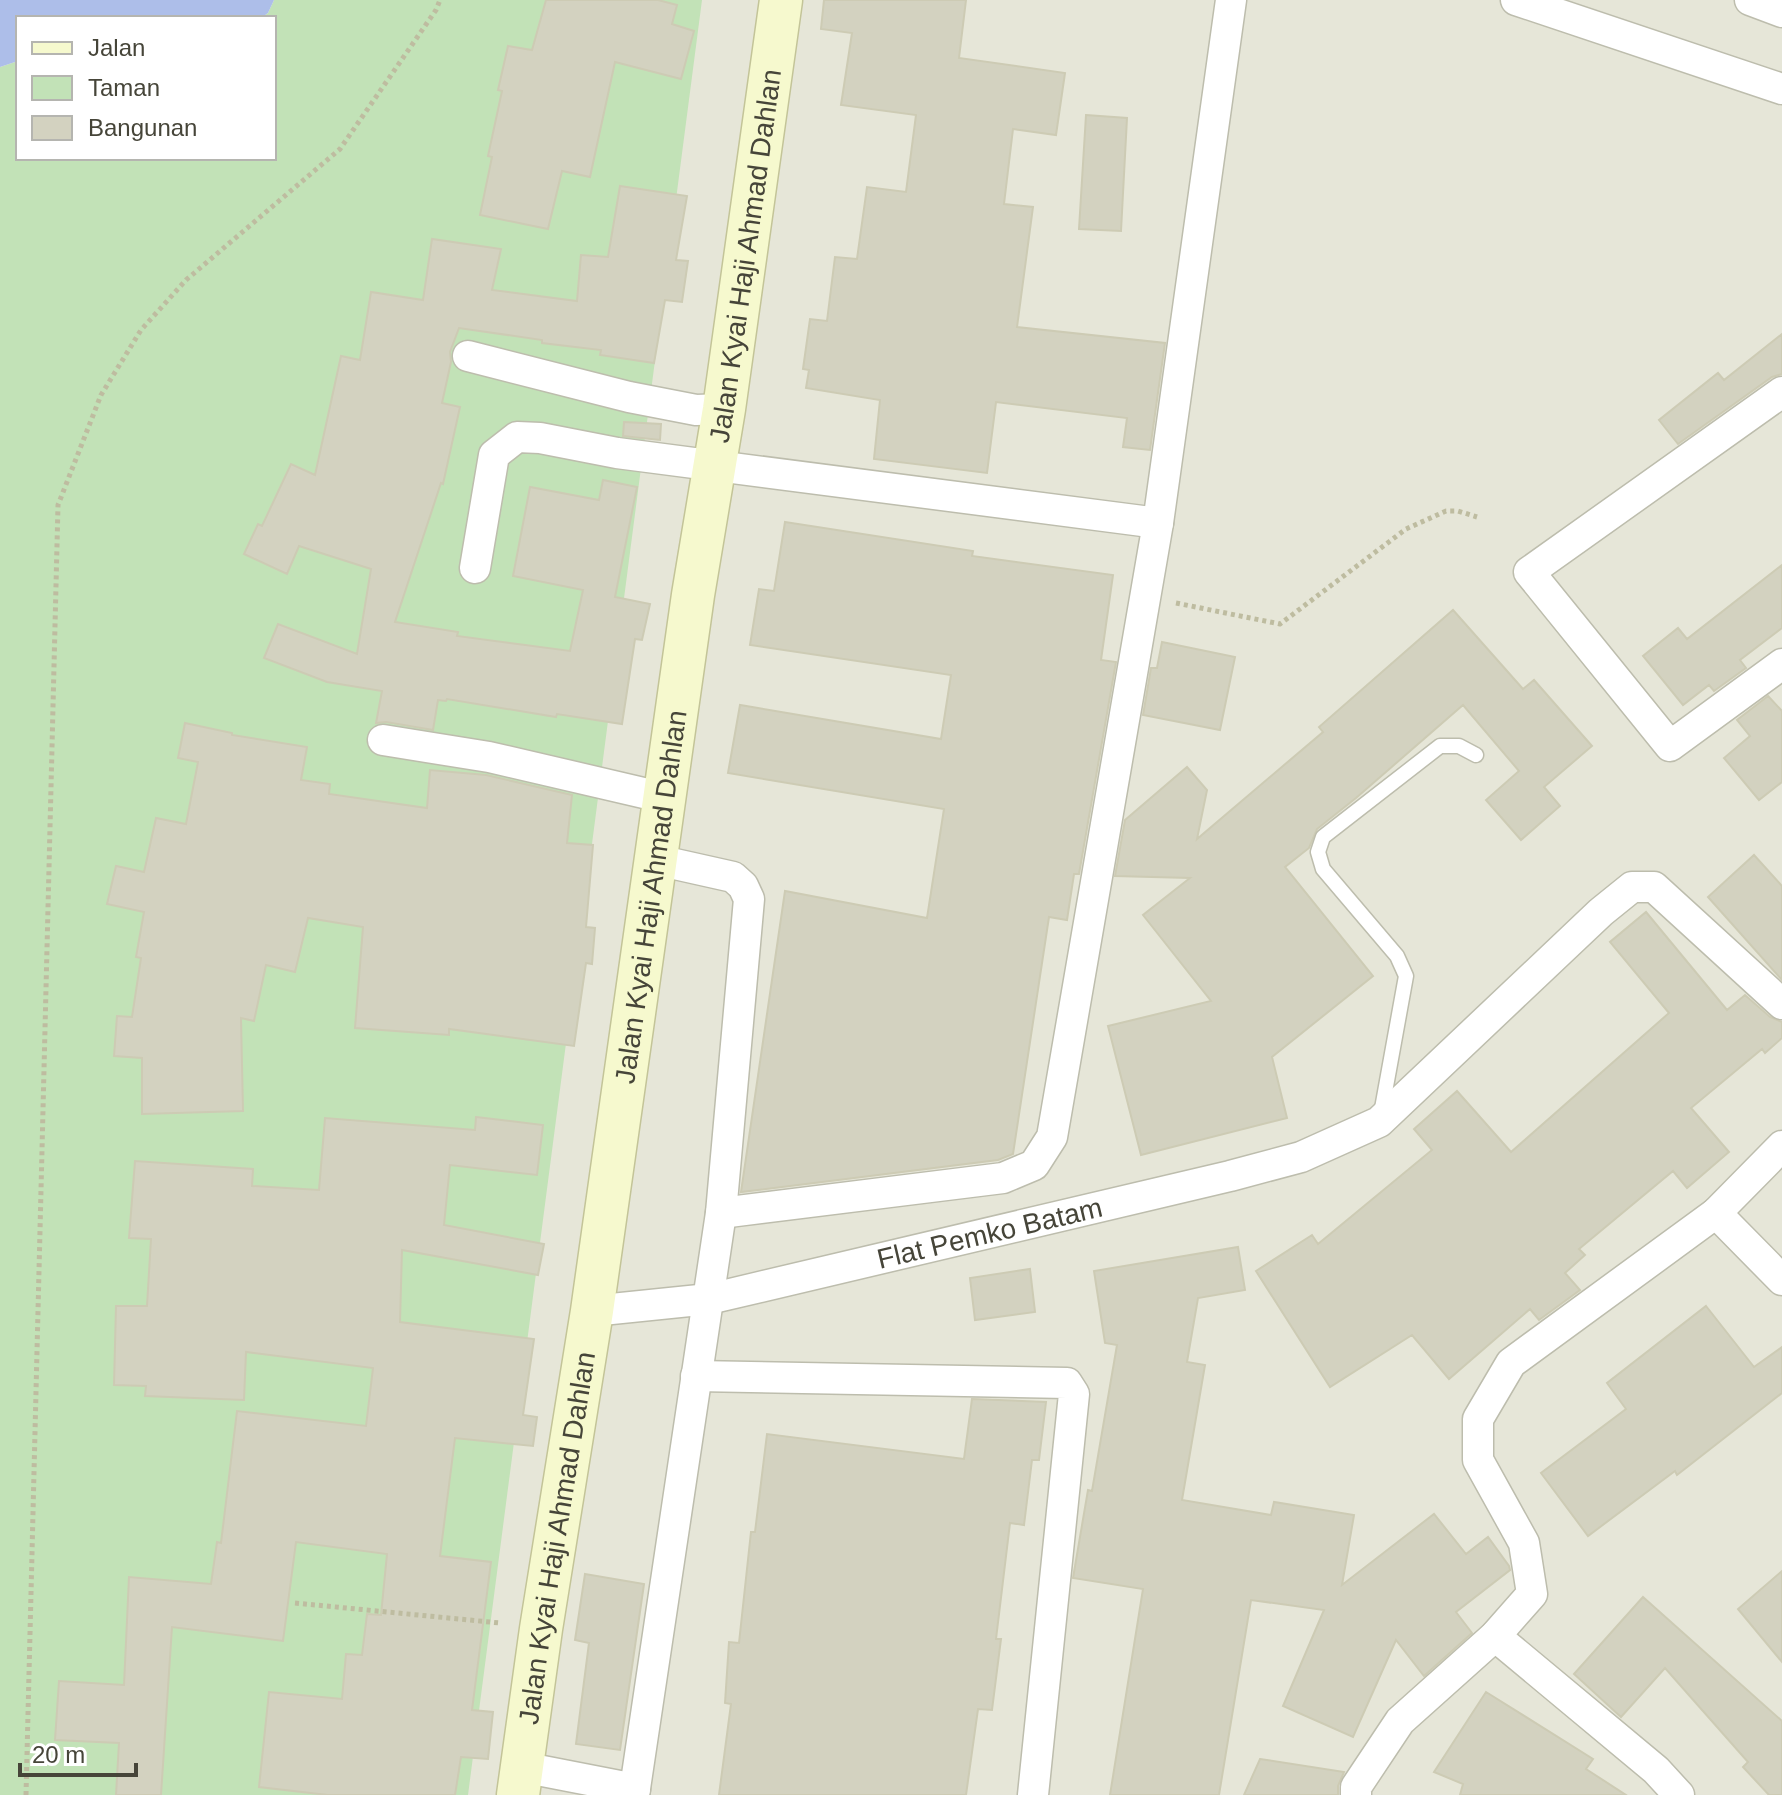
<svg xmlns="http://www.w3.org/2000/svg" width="1782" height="1795" font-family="Arial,sans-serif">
	<rect width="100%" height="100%" fill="#f3f3ea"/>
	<path fill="#e6e6d8" d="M 458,0 L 1782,0 L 1782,1795 L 0,1795 L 0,527 L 274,158 Z"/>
	<path fill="#c2e2b7" d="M 274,0 L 702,0 L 468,1795 L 0,1795 L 0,67 L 18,61 L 18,158 L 274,158 L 274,18 L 261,18 L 268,13 Z"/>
	<path fill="#adbee9" d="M 0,0 L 274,0 L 268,13 L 261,18 L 18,18 L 18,61 L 0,67 Z"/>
	<path fill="#d3d2c0" stroke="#cdcbb4" stroke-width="2" d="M 546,0 L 658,0 L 677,5 L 672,24 L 694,31 L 681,79 L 615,62 L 590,177 L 562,171 L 548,229 L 480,215 L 492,157 L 488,156 L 502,91 L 498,90 L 508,46 L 532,50 Z
		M 824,0 L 966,0 L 959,58 L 1065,73 L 1056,135 L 1013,129 L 1004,204 L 1033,207 L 1017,327 L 1165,343 L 1150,450 L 1123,447 L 1127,418 L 996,402 L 987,473 L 874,459 L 880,400 L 806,388 L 809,370 L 803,369 L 810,319 L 827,321 L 835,257 L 857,259 L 867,187 L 906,192 L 916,115 L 841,105 L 852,33 L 821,29 Z
		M 1086,115 L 1127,118 L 1121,231 L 1079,229 Z
		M 620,186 L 687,196 L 676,260 L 688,261 L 682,302 L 665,300 L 654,363 L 600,355 L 601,350 L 542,343 L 542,340 L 459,328 L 450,352 L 451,362 L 442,403 L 460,407 L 443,484 L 441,483 L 395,622 L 458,632 L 457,636 L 570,651 L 583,590 L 513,576 L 530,487 L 599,500 L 603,480 L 637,487 L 615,597 L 650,604 L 642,640 L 635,639 L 622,724 L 557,714 L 556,717 L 447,699 L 446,701 L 438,700 L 433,730 L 386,722 L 376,723 L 382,691 L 327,682 L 264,658 L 278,624 L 357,654 L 371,569 L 299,546 L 287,574 L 244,554 L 258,524 L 262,526 L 291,464 L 315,475 L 341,356 L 360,360 L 371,292 L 423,300 L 432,239 L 501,249 L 492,290 L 577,301 L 581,255 L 608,257 Z
		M 1782,334 L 1782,374 L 1772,377 L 1678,444 L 1659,420 L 1718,373 L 1724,380 Z
		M 624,422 L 661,424 L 660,440 L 623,436 Z
		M 785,522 L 973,551 L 972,556 L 1113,575 L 1101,660 L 1116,662 L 1079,874 L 1074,874 L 1067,920 L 1049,917 L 1013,1154 L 998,1160 L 741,1192 L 785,891 L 927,918 L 944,809 L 728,773 L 740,705 L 941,739 L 951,675 L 750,645 L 759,589 L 774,591 Z
		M 1782,565 L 1782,628 L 1740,660 L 1746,668 L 1714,691 L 1709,685 L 1683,705 L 1643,656 L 1678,628 L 1687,639 Z
		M 1453,610 L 1523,689 L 1534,680 L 1592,746 L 1544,787 L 1560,806 L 1521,840 L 1486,800 L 1519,771 L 1463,705 L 1356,798 L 1317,829 L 1309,848 L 1285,867 L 1373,976 L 1272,1057 L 1287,1118 L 1141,1155 L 1108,1026 L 1211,1001 L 1143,915 L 1190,878 L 1115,876 L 1125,820 L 1187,767 L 1207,790 L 1197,839 L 1323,732 L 1319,727 Z
		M 1162,642 L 1235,657 L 1220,730 L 1143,715 L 1151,668 L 1157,668 Z
		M 1768,696 L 1782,711 L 1782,782 L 1759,800 L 1724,758 L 1750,736 L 1737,720 Z
		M 185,723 L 232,733 L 232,735 L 307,747 L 301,780 L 330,784 L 329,794 L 427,808 L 430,770 L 486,775 L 572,795 L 567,843 L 593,845 L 586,927 L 595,928 L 592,964 L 586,963 L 574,1046 L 449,1029 L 449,1035 L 355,1028 L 363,927 L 308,918 L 295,972 L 266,965 L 254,1021 L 241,1018 L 243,1111 L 142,1114 L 142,1058 L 114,1056 L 117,1016 L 132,1017 L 141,958 L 136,957 L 144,912 L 107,904 L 116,866 L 144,872 L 156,818 L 186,824 L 198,762 L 178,758 Z
		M 1754,855 L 1782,886 L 1782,980 L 1708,897 Z
		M 1646,912 L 1727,1010 L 1745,995 L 1770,1017 L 1782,1022 L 1782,1038 L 1765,1053 L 1762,1049 L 1691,1108 L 1729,1152 L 1687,1188 L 1673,1171 L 1579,1249 L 1585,1255 L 1565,1273 L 1580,1290 L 1539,1320 L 1530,1309 L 1449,1379 L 1412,1335 L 1330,1387 L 1256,1271 L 1312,1235 L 1318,1244 L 1432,1150 L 1414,1129 L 1457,1091 L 1511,1152 L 1669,1013 L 1610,942 Z
		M 476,1117 L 543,1125 L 537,1175 L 450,1165 L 444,1225 L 544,1244 L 538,1275 L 402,1250 L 400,1322 L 534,1339 L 523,1415 L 537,1417 L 533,1446 L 455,1438 L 440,1556 L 491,1562 L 472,1710 L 493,1712 L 488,1759 L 461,1757 L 455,1795 L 328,1795 L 259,1787 L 269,1692 L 342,1699 L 346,1654 L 362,1655 L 367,1614 L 381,1615 L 387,1554 L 296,1542 L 283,1641 L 172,1627 L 161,1795 L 116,1795 L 119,1743 L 55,1740 L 59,1681 L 124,1685 L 129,1577 L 211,1584 L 217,1542 L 221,1543 L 237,1411 L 366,1426 L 373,1368 L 246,1352 L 244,1400 L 145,1396 L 146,1386 L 114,1385 L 116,1306 L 147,1306 L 151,1239 L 129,1238 L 135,1161 L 253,1169 L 252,1186 L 319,1190 L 325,1118 L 475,1130 Z
		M 1238,1247 L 1245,1290 L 1198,1298 L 1187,1362 L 1205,1365 L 1182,1500 L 1271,1515 L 1274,1502 L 1354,1515 L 1342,1585 L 1434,1514 L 1466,1554 L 1488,1537 L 1509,1566 L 1510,1570 L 1456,1612 L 1472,1633 L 1424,1676 L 1396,1640 L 1353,1737 L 1283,1706 L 1324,1610 L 1251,1600 L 1219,1795 L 1110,1795 L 1143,1589 L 1073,1578 L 1088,1490 L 1092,1491 L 1117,1345 L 1105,1343 L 1094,1271 Z
		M 1030,1269 L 1035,1312 L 975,1320 L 970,1278 Z
		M 1706,1306 L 1754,1367 L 1782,1347 L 1782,1393 L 1677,1475 L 1675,1471 L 1588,1536 L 1541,1473 L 1626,1409 L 1607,1383 Z
		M 972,1399 L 1046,1402 L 1039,1460 L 1032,1460 L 1024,1525 L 1010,1523 L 996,1639 L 1001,1639 L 992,1710 L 978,1709 L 966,1795 L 719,1795 L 731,1704 L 725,1703 L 729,1642 L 739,1643 L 751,1532 L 755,1532 L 767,1434 L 964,1459 Z
		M 1782,1571 L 1782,1662 L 1738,1609 Z
		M 585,1574 L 644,1584 L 620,1750 L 576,1744 L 589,1643 L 575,1640 Z
		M 1643,1597 L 1782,1721 L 1782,1795 L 1769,1795 L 1743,1767 L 1748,1762 L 1665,1668 L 1621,1717 L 1574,1674 Z
		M 1486,1692 L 1593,1759 L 1586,1769 L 1626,1795 L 1460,1795 L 1463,1784 L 1434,1772 Z
		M 1260,1759 L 1344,1772 L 1338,1786 L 1338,1795 L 1244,1795 Z"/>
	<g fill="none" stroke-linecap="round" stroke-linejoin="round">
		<g stroke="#bdbdad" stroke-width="17">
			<path id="lane" d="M 1381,1114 L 1406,976 L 1397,956 L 1323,869 L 1318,852 L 1323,837 L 1440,746 L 1459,746 L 1476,755"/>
		</g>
		<g stroke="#bdbdad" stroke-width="33">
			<g id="street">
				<path d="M 1516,0 L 1782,89"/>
				<path d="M 1750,0 L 1782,12"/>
				<path d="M 468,356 L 629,397 L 696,410 L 724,409"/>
				<path d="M 1782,392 L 1529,572 L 1670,746 L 1782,664"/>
				<path d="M 475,568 L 494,455 L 517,437 L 540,438 L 617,453 L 1158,523"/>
				<path d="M 383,740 L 489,757 L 665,798"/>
				<path d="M 721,1213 L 1003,1178 L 1034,1165 L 1052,1137 L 1158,523 L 1231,0"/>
				<path d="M 1716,1213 L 1782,1280"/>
				<path id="s1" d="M 592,1311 L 709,1299 L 1230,1176 L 1301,1157 L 1379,1122 L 1601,912 L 1632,887 L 1654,887 L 1782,1004"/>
				<path d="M 696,1376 L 1067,1383 L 1074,1394 L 1033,1795"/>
				<path d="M 1495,1636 L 1656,1770 L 1679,1795"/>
				<path d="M 522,1767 L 635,1789"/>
				<path d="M 634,1795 L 721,1213 L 749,899 L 743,886 L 733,877 L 657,860"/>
				<path d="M 1356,1795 L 1356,1787 L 1400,1721 L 1495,1636 L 1532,1594 L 1524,1543 L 1478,1460 L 1478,1419 L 1511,1363 L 1716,1213 L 1782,1146"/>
			</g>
		</g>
		<g stroke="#c3c498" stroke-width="45">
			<g id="secondary">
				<path id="s2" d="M 518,1795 L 541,1629 L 592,1311 L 693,595 L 724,409 L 781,0"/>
			</g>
		</g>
		<path stroke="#bebca0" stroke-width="5" stroke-dasharray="4 4" stroke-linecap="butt" d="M 1176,603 L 1280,624 L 1406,529 L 1446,511 L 1458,511 L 1477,517
			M 295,1603 L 500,1623
			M 26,1795 L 58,505 L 101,395 L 141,330 L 186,280 L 340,149 L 436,10 L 440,0"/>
		<use href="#lane" stroke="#fff" stroke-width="14"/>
		<use href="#street" stroke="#fff" stroke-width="30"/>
		<use href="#secondary" stroke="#f6f9ce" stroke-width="42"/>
	</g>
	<g text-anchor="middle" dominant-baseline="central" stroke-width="6" stroke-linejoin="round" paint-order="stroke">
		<g font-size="28" fill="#464539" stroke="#fff">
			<text stroke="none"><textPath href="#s2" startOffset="1556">Jalan Kyai Haji Ahmad Dahlan</textPath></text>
			<text stroke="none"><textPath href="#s2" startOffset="908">Jalan Kyai Haji Ahmad Dahlan</textPath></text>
			<text stroke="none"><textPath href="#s1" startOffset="406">Flat Pemko Batam</textPath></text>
			<text stroke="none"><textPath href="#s2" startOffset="260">Jalan Kyai Haji Ahmad Dahlan</textPath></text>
		</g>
	</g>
	<rect x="16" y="16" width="260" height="144" fill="#ffffff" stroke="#b5b5b0" stroke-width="2"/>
	<rect x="32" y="42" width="40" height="12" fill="#f6f9ce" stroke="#b5b5b0" stroke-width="2"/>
	<text x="88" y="56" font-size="24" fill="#464539">Jalan</text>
	<rect x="32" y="76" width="40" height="24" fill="#c2e2b7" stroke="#b5b5b0" stroke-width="2"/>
	<text x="88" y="96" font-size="24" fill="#464539">Taman</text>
	<rect x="32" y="116" width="40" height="24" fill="#d3d2c0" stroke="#b5b5b0" stroke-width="2"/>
	<text x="88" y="136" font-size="24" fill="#464539">Bangunan</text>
	<path d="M20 1763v12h116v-12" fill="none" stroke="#464539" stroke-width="4"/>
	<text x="32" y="1763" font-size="24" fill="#464539" stroke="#ffffff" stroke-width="6" paint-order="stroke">20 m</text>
</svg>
